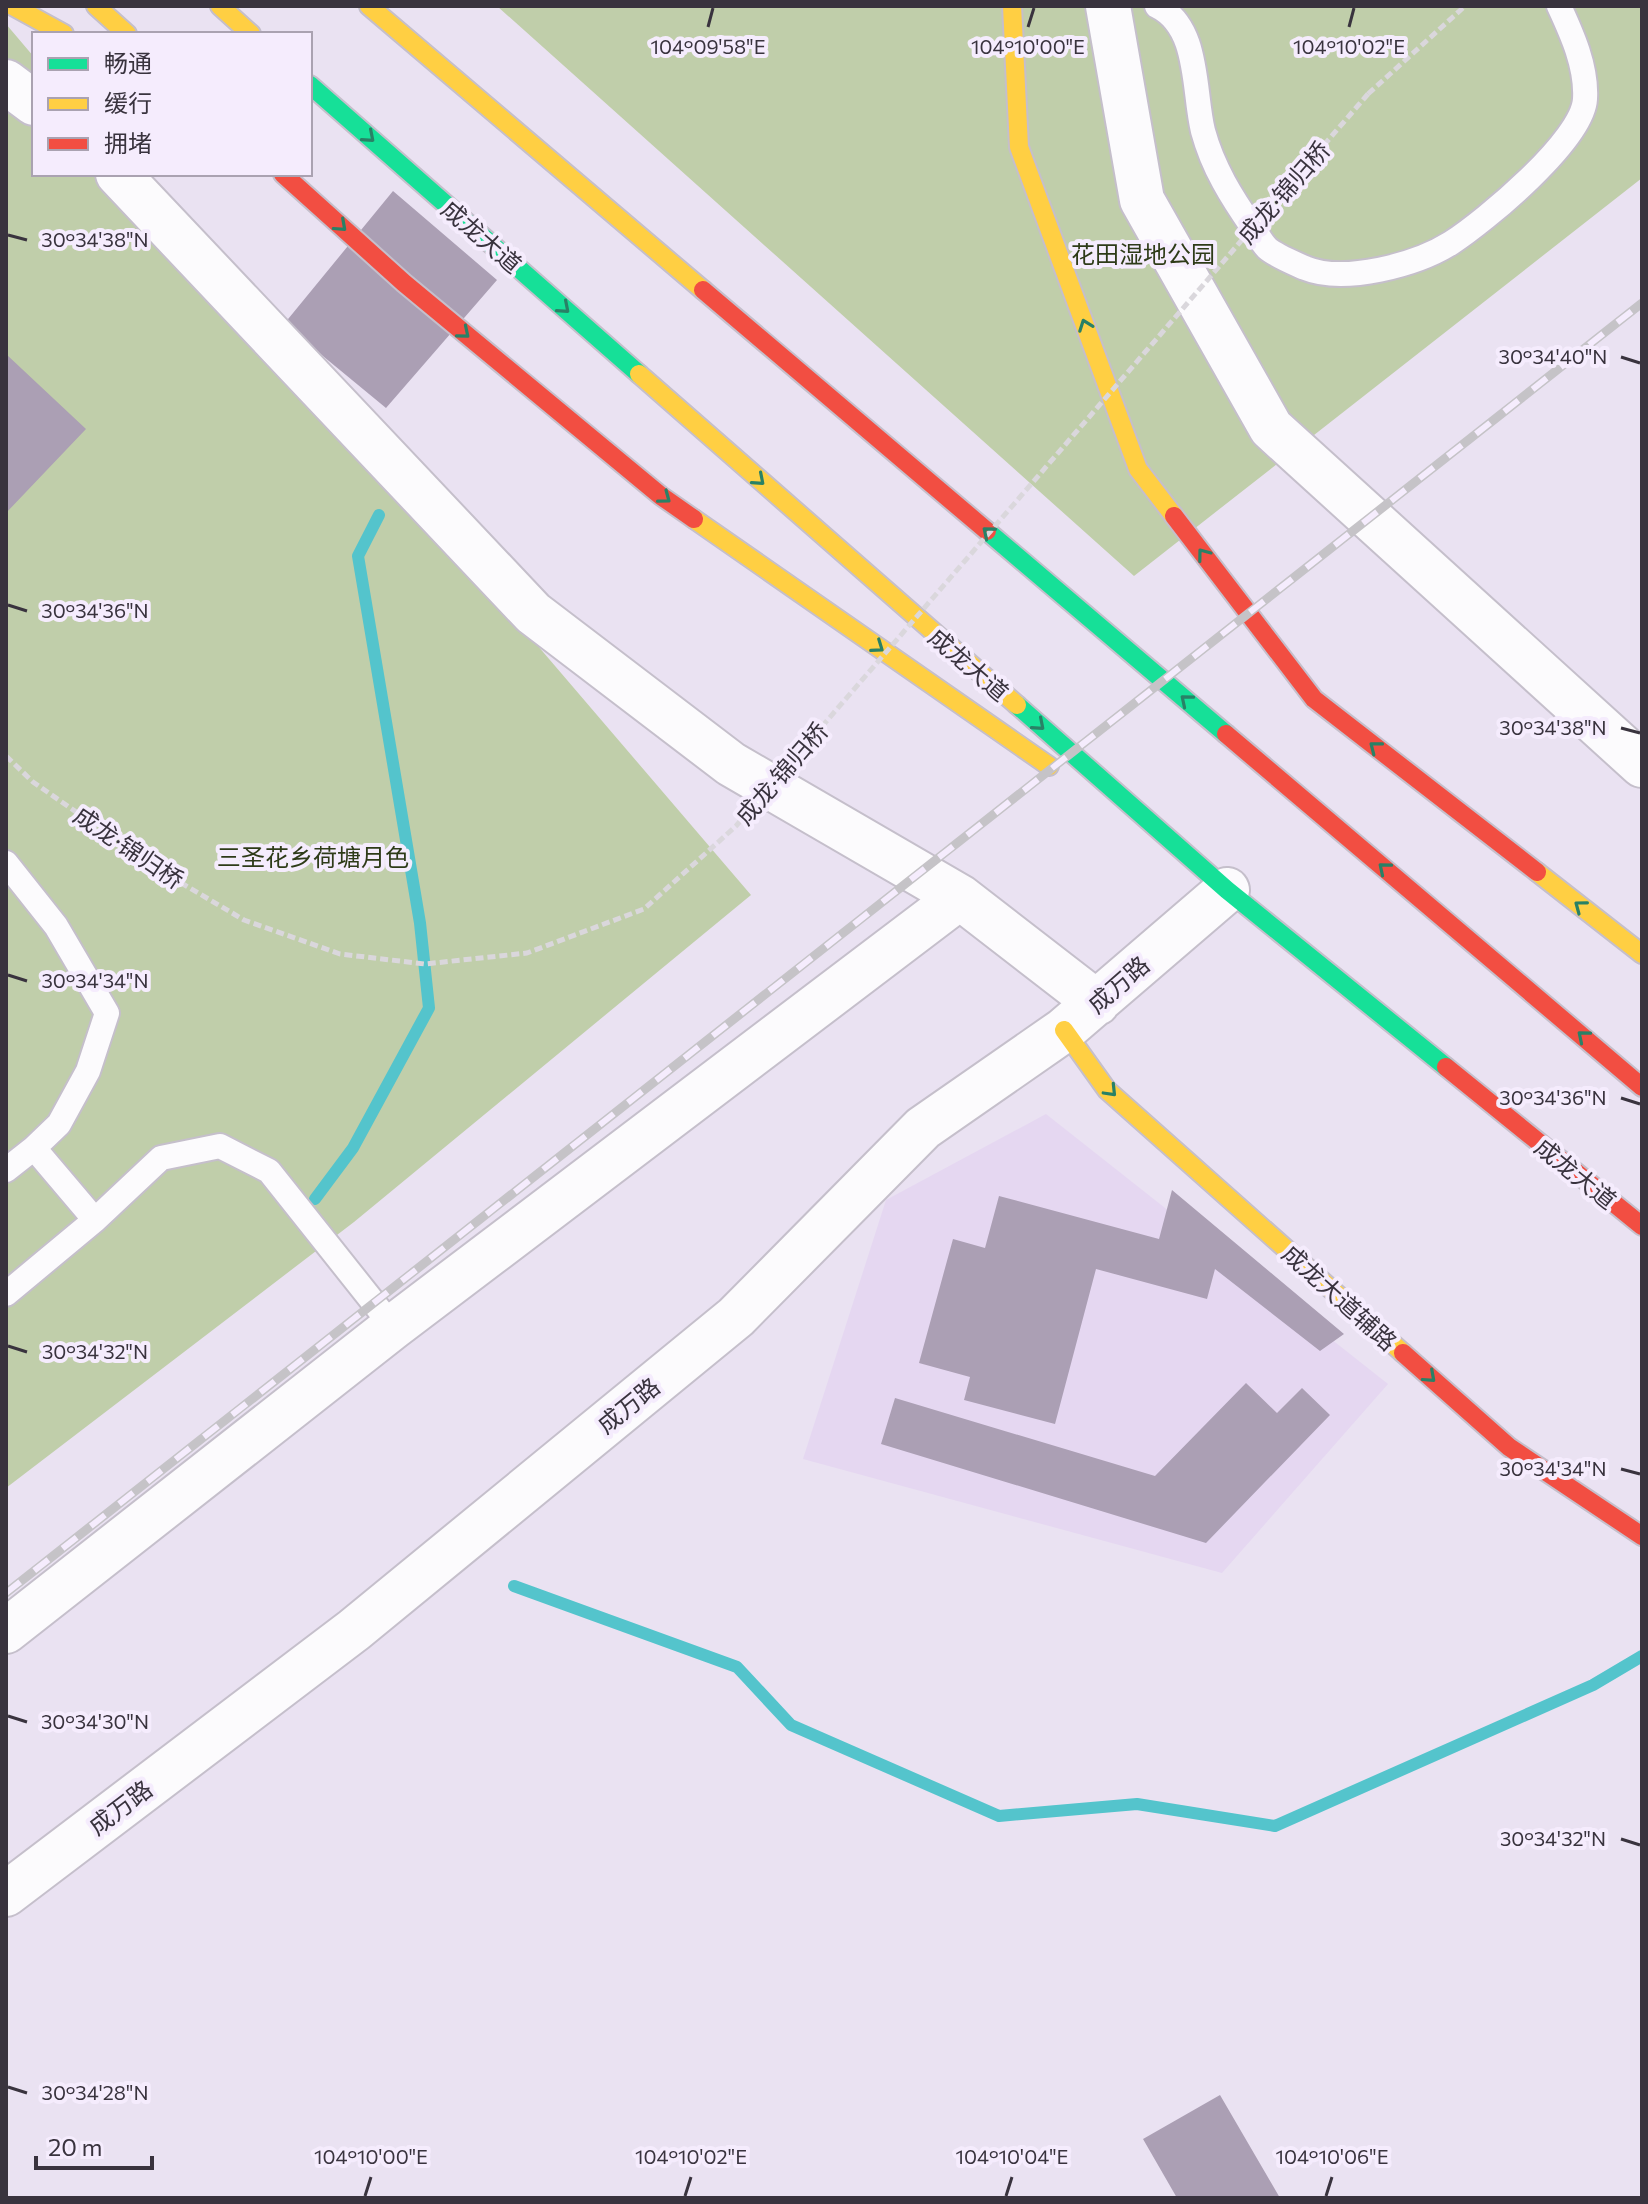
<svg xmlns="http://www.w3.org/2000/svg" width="1648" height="2204" font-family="Commissioner,'Noto Sans SC',sans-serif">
	<rect width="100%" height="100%" fill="#eae2f2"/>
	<path fill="#e5d7f1" d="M 1046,1114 L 1388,1384 L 1222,1573 L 803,1459 L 886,1200 Z"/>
	<path fill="#c0ceaa" d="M 497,6 L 1642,6 L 1642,178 L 1134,576 Z
		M 6,24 L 34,57 L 34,174 L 134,174 L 751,895 L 354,1222 L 6,1488 Z"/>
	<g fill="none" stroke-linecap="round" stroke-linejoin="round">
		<path stroke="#54c4cc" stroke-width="12" d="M 315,1199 L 353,1148 L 429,1008 L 420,923 L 358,556 L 379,515
			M 514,1586 L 737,1667 L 791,1725 L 999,1816 L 1137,1804 L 1275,1826 L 1593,1685 L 1642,1656"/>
	</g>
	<path fill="#ab9fb4" d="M 393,191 L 497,280 L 386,408 L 284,324 Z
		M 6,354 L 86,429 L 6,513 Z
		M 1172,1190 L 1344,1334 L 1320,1351 L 1215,1269 L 1207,1299 L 1096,1269 L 1055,1424 L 964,1400 L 970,1377 L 919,1363 L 953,1239 L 985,1248 L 999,1196 L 1159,1239 Z
		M 1246,1383 L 1277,1413 L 1302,1388 L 1330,1415 L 1206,1543 L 881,1444 L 895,1398 L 1155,1476 Z
		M 1220,2095 L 1280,2198 L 1177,2198 L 1143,2139 Z"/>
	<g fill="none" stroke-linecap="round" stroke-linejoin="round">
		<g stroke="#c5bfcb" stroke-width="28">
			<path id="lane" d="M 1157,6 C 1200,27 1193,91 1203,131 C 1213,168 1232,198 1253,228 C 1257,234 1262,243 1267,248 C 1276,256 1294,263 1305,268 C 1344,284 1416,265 1451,243 C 1485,221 1583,140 1585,99 C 1587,67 1572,34 1559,6
				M 6,863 L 56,926 L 107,1013 L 88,1071 L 59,1124 L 34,1148
				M 6,1170 L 34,1148 L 95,1220
				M 6,1294 L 95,1220 L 161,1158 L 220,1146 L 269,1171 L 393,1327"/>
		</g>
		<g stroke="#c5bfcb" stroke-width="48">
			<path id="street" d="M 1108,6 L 1142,200 L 1271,428 L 1642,765
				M 6,82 L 34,103
				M 118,174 L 533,613 L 731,764 L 960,897 L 1097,1003
				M 6,1631 L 393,1327 L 960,897
				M 6,1894 L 354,1630 L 736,1317 L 923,1128 L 1064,1030 L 1227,890"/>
		</g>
		<g stroke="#c5bfcb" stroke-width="22">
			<path id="fast" d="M 310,85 L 639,374
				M 987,531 L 1226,734
				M 1017,705 L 1227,890 L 1446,1067"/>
		</g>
		<g stroke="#c5bfcb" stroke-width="22">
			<path id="slow" d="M 13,6 L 64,34
				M 96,6 L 127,34
				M 220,6 L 251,34
				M 369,6 L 703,290
				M 1012,6 L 1019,147 L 1138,469 L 1174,516
				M 639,374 L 1017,705
				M 694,519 L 1049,766
				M 1537,872 L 1642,954
				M 1064,1030 L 1107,1090 L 1403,1353"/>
		</g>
		<g stroke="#c5bfcb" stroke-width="22">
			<path id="jam" d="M 283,174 L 404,283 L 661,496 L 694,519
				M 703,290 L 987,531
				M 1174,516 L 1314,699 L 1537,872
				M 1226,734 L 1642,1087
				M 1446,1067 L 1642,1226
				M 1403,1353 L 1509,1447 L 1642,1536"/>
		</g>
		<path stroke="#dad7dc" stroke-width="5" stroke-dasharray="8 4" stroke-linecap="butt" d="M 1368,94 L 1465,6"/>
		<use href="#lane" stroke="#fcfbfd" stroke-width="24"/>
		<use href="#street" stroke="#fcfbfd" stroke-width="44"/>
		<use href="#fast" stroke="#16e098" stroke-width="18"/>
		<use href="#slow" stroke="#ffcf43" stroke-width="18"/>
		<use href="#jam" stroke="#f24e42" stroke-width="18"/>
		<g stroke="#c5c3c7" stroke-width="9">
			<path id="rail" d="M 6,1593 L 1642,303"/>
		</g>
		<use href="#rail" stroke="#f5ecfd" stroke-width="6" stroke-dasharray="18" stroke-linecap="butt"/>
		<path stroke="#dad7dc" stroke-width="5" stroke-dasharray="8 4" stroke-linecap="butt" d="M 6,756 L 33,782 L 161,871 L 244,920 L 340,954 L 425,964 L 527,953 L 644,909 L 736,826 L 1368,94"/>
	</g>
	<defs><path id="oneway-chevron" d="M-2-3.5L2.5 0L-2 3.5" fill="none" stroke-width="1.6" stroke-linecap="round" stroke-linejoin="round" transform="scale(2)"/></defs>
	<g stroke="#298166">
		<use href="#oneway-chevron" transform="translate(369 137) rotate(41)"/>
		<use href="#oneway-chevron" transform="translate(341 226) rotate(42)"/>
		<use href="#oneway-chevron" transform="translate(564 308) rotate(41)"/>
		<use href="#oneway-chevron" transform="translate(1085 325) rotate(-110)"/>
		<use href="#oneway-chevron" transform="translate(464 333) rotate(40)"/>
		<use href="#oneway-chevron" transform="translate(759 480) rotate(41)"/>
		<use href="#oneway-chevron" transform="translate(665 498) rotate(37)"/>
		<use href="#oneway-chevron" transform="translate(988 532) rotate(-140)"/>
		<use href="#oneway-chevron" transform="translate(1203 554) rotate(-127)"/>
		<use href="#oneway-chevron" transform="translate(878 647) rotate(35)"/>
		<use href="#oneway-chevron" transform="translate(1186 700) rotate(-140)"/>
		<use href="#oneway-chevron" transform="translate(1039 725) rotate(41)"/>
		<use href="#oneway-chevron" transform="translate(1375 747) rotate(-142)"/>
		<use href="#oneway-chevron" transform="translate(1384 868) rotate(-140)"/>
		<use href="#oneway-chevron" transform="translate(1580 906) rotate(-143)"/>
		<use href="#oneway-chevron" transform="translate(1583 1036) rotate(-140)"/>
		<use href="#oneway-chevron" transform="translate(1111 1091) rotate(46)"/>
		<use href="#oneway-chevron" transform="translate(1430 1377) rotate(42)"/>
	</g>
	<path fill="none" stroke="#39333e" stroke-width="3" d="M 708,27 L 713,8M 1028,27 L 1034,8M 1349,27 L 1354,8M 8,235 L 27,240M 1621,357 L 1640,363M 8,605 L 27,611M 1621,728 L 1640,733M 8,975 L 27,981M 1621,1098 L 1640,1104M 8,1346 L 27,1352M 1621,1469 L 1640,1474M 8,1716 L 27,1722M 1621,1839 L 1640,1845M 8,2087 L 27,2093M 365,2196 L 371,2177M 685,2196 L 691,2177M 1006,2196 L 1012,2177M 1326,2196 L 1332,2177"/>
	<g text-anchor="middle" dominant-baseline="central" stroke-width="8" stroke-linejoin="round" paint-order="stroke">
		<g font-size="24" fill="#39333e" stroke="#f5ecfd">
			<text transform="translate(1283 192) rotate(-49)">成龙·锦归桥</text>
			<text transform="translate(482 236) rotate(41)">成龙大道</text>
			<text transform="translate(969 664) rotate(41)">成龙大道</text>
			<text transform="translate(781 773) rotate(-49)">成龙·锦归桥</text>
			<text transform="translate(129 847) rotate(34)">成龙·锦归桥</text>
			<text transform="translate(1118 984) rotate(-41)">成万路</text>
			<text transform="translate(1576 1173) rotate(39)">成龙大道</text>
			<text transform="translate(1340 1297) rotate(42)">成龙大道辅路</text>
			<text transform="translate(628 1405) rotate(-39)">成万路</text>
			<text transform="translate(120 1807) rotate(-37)">成万路</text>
		</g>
		<g font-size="24" fill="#2e3b18" stroke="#f5ecfd">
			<text x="1143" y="253">花田湿地公园</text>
			<text x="313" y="856">三圣花乡荷塘月色</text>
		</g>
	</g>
	<g font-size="20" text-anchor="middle" fill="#39333e" stroke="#f5ecfd" stroke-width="8" stroke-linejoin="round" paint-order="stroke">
		<text x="708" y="54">104°09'58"E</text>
		<text x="1028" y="54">104°10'00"E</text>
		<text x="1349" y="54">104°10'02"E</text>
		<text x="95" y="247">30°34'38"N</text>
		<text x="1553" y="364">30°34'40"N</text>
		<text x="95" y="618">30°34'36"N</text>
		<text x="1553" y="735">30°34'38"N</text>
		<text x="95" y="988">30°34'34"N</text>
		<text x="1553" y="1105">30°34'36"N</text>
		<text x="95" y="1359">30°34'32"N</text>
		<text x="1553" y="1476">30°34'34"N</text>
		<text x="95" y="1729">30°34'30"N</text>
		<text x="1553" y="1846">30°34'32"N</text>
		<text x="95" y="2100">30°34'28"N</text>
		<text x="371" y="2164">104°10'00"E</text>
		<text x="691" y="2164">104°10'02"E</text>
		<text x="1012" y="2164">104°10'04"E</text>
		<text x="1332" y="2164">104°10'06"E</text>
	</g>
	<rect width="1648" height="2204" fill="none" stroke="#39333e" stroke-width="16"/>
	<rect x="32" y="32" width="280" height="144" fill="#f5ecfd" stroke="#aaa2b1" stroke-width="2"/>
	<rect x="48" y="58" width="40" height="12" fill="#16e098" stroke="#aaa2b1" stroke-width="2"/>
	<text x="104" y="72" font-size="24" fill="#39333e">畅通</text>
	<rect x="48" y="98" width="40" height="12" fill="#ffcf43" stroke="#aaa2b1" stroke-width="2"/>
	<text x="104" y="112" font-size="24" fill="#39333e">缓行</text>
	<rect x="48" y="138" width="40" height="12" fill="#f24e42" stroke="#aaa2b1" stroke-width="2"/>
	<text x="104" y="152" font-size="24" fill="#39333e">拥堵</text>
	<path d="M36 2156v12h116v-12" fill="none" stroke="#39333e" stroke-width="4"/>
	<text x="48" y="2156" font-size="24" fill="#39333e" stroke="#f5ecfd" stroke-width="6" paint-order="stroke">20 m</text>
</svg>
